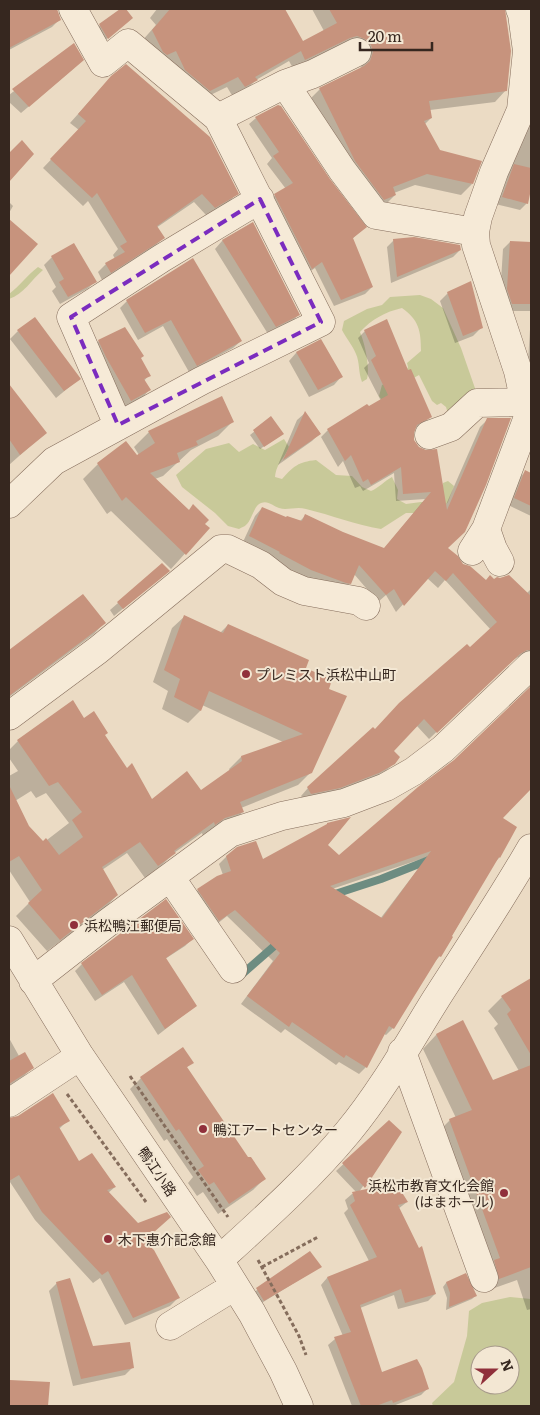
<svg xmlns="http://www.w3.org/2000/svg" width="540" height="1415" font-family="Literata,'Noto Sans JP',serif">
	<rect width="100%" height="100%" fill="#ebdbc4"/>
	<path fill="#c8c999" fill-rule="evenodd" d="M 38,267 L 43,270 C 31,280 24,294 9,299 L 9,294 C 20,286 27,275 38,267 Z
		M 420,295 L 431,299 L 443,308 L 461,348 L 477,394 L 449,417 L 446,407 L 441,403 L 437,405 L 432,401 L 419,375 L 410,380 L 386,406 L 379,396 L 382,385 L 405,373 L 408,367 L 407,363 L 421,351 C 421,331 419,320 402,308 C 385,312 372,319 360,332 C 365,344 370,367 367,379 L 362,382 C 358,371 360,363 356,354 C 353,346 346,338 342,330 L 344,321 L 367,309 L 382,305 L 390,297 Z
		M 284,439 L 289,447 C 283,461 277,462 275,477 L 282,479 C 294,466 298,462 316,460 L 336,475 L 352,476 L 362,487 L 371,491 C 379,488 384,481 392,477 L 398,490 L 397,499 L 406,504 L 421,502 L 432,502 L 442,491 L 443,483 L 448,481 L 454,486 L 448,502 L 442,510 L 432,513 L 406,513 L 381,529 C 356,525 331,515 306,509 C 296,506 287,511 279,508 C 273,506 268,500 261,503 C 254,505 252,520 246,525 C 244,527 242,527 239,529 L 228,526 L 215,513 L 182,487 L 176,475 L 206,449 L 229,443 L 239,452 L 253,444 L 265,450 Z
		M 510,1297 L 531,1299 L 531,1406 L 433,1406 L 432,1403 L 454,1382 L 467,1336 L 469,1311 L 482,1303 ZM 480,1355 L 510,1355 L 510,1385 L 480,1385 Z"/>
	<path fill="#0003" fill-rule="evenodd" d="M 9,9 L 56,9 L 60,19 L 52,27 L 9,50 Z
		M 157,9 L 284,9 L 302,43 L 324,31 L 312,9 L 503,9 L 510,51 L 506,90 L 495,102 L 430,110 L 431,118 L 424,125 L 439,152 L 472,184 L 461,195 L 415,185 L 394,193 L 395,195 L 384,206 L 308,101 L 320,89 L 360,69 L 362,65 L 294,70 L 289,61 L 256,80 L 245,91 L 233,97 L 227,87 L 198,101 L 141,42 L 156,25 L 150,18 Z
		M 100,25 L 121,27 L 103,42 L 96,29 Z
		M 74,45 L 74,68 L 21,113 L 9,102 L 9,95 Z
		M 103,86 L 237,193 L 229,202 L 206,215 L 194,202 L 156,228 L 163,238 L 155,246 L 102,280 L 98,272 L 106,264 L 115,259 L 113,255 L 118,249 L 88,201 L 83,206 L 43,168 L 79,130 L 70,123 Z
		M 531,115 L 531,182 L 527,203 L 520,210 L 495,204 Z
		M 256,118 L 328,180 L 365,227 L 352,239 L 372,287 L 365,294 L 334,306 L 315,268 L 305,275 L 268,202 L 275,195 L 286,189 L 267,164 L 272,158 L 249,124 Z
		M 9,202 L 13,206 L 9,213 Z
		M 9,221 L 36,244 L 9,274 Z
		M 252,223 L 298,315 L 291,323 L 268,334 L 215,249 L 222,241 Z
		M 394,240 L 460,250 L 453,257 L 391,283 L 387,247 Z
		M 510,242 L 531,244 L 531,311 L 505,311 L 500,297 L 503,249 Z
		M 74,245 L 95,282 L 87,289 L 60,304 L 52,291 L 56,287 L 44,265 L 52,257 Z
		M 448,293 L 481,328 L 473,336 L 455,343 L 440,301 Z
		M 127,301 L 241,341 L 233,348 L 189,372 L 163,326 L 138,340 L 120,308 Z
		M 531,313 L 531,399 L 527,378 Z
		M 18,331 L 79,379 L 56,398 L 10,339 Z
		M 365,331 L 408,371 L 430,417 L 423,424 L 414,429 L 413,440 L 445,507 L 480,427 L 487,420 L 447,548 L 462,565 L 486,582 L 494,581 L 527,593 L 531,589 L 531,659 L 527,657 L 518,657 L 511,661 L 429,739 L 417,726 L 392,751 L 394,763 L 386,771 L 371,780 L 331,795 L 304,801 L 301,796 L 308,788 L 491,630 L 445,580 L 438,588 L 427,578 L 396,612 L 386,595 L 378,602 L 354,574 L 350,583 L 343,590 L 303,577 L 242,544 L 255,516 L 262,508 L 285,519 L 299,522 L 306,515 L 343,533 L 384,549 L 425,499 L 396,501 L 394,473 L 363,491 L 360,486 L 355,488 L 343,461 L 338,467 L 321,437 L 328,430 L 381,401 L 364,368 L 369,363 L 358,338 Z
		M 99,341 L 140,358 L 149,375 L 144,381 L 149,390 L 143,397 L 124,407 L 92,347 Z
		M 321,341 L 341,377 L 334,385 L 309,397 L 289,361 L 296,353 Z
		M 9,386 L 45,433 L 9,465 Z
		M 305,413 L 320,433 L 312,441 L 278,465 L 297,420 Z
		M 271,418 L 278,437 L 260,449 L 250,435 Z
		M 233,421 L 218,436 L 191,450 L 163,476 L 155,479 L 208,528 L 171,569 L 111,511 L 107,514 L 83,479 L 98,464 L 139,455 L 134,447 L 149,432 Z
		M 525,472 L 531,475 L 531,516 L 508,505 L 518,479 Z
		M 162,565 L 160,578 L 114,616 L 110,610 Z
		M 83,596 L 104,623 L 94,634 L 9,697 L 9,651 Z
		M 185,616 L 220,633 L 228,625 L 304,669 L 311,772 L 298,785 L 241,808 L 243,812 L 230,824 L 211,830 L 203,836 L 202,833 L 174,853 L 162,865 L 145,878 L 127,853 L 102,870 L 117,895 L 105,908 L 47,951 L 16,916 L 30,902 L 9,870 L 9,776 L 18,771 L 9,758 L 9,750 L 18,741 L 83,720 L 104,735 L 126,770 L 152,801 L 201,792 L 230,771 L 229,769 L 241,757 L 283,742 L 202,705 L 200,711 L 188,723 L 162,709 L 168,691 L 153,682 L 172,628 ZM 31,791 L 36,798 L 46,793 L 69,823 L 43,843 L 28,827 L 15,801 Z
		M 531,688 L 531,787 L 501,818 L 515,827 L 499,858 L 494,863 L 440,956 L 433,963 L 393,1028 L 386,1035 L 384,1034 L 366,1067 L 359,1074 L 339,1062 L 336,1065 L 285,1029 L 281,1033 L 241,1004 L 273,961 L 227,916 L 212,928 L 191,897 L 198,890 L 223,875 L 219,864 L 227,856 L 262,861 L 327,845 L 338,857 L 455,761 ZM 427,857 L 380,919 L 332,889 Z
		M 192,939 L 185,946 L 165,959 L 195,1006 L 158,1035 L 124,982 L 95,1001 L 75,971 L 82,964 Z
		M 530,980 L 531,1309 L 527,1310 L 517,1280 L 486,1291 L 436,1134 L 450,1120 L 456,1118 L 423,1049 L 436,1035 L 462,1022 L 493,1081 L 519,1071 L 494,1028 L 498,1024 L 488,1011 L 502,997 Z
		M 9,1038 L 19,1056 L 32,1068 L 24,1076 L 9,1086 Z
		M 192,1062 L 186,1068 L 248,1159 L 264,1179 L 253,1190 L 218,1214 L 203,1192 L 197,1196 L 188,1183 L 193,1177 L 167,1139 L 164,1141 L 130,1089 L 141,1078 Z
		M 9,1119 L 68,1120 L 59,1129 L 78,1163 L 115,1187 L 108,1193 L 178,1298 L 170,1306 L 125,1325 L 100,1278 L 93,1283 L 35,1220 L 10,1182 L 9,1183 Z
		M 389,1122 L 400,1132 L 359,1192 L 407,1202 L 398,1209 L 435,1294 L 428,1301 L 398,1309 L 394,1295 L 360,1308 L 381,1373 L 428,1388 L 421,1395 L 393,1406 L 352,1406 L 328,1345 L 335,1339 L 343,1336 L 321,1285 L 327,1278 L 369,1261 L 344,1213 L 348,1209 L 345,1200 L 352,1194 L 357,1193 L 336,1171 Z
		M 310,1253 L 320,1267 L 260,1304 L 253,1293 Z
		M 465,1275 L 475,1296 L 472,1299 L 446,1310 L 447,1298 L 443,1287 L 446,1283 Z
		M 57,1283 L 92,1347 L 133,1367 L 125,1375 L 73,1386 L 49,1291 Z
		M 10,1381 L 49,1383 L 47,1406 L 9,1406 L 9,1382 Z"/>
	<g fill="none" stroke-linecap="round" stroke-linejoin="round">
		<path stroke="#6d8c81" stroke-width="8" d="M 332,895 L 381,879 L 429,860
			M 240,976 L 280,941"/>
	</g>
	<path fill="#c7937d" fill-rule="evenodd" d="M 9,9 L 57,9 L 61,20 L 9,48 Z
		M 120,9 L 126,9 L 133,18 L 108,39 L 99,24 Z
		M 170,9 L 285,9 L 303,41 L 337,23 L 329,9 L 505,9 L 511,51 L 507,91 L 429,101 L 432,118 L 424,121 L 440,150 L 482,161 L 473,184 L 427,174 L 393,187 L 396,195 L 384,200 L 355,161 L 319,88 L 364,66 L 370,61 L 373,52 L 371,45 L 365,39 L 357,36 L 350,38 L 305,60 L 301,51 L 255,77 L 258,80 L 245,87 L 238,77 L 210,91 L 185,70 L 176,51 L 167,55 L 163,52 L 152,30 Z
		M 74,43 L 84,60 L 29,107 L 12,89 Z
		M 126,64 L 210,137 L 239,194 L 215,208 L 202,194 L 157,226 L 165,238 L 111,273 L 105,263 L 125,252 L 120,246 L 127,242 L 97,193 L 92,198 L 50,159 L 86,121 L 78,114 L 111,76 Z
		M 278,105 L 281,106 L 330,179 L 367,227 L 353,238 L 373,287 L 341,300 L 322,262 L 312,269 L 274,194 L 293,183 L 273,156 L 279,152 L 255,117 Z
		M 22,140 L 34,154 L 9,182 L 9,153 Z
		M 514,164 L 531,168 L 531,189 L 528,204 L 502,197 Z
		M 9,219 L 38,244 L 9,276 Z
		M 253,222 L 300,315 L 276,327 L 222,240 Z
		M 414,237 L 460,245 L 461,250 L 397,277 L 393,239 Z
		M 510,241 L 531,242 L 531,304 L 512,304 L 507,289 Z
		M 74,243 L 97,282 L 68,297 L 59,282 L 64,279 L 51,256 Z
		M 193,258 L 242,341 L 197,366 L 171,320 L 145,333 L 126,300 Z
		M 471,281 L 483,328 L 463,336 L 447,292 Z
		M 35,317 L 81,379 L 64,391 L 17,330 Z
		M 387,319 L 408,370 L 411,369 L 432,417 L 417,425 L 414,433 L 414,440 L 419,447 L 426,450 L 437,449 L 447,510 L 487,418 L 511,418 L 486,485 L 465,532 L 448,548 L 458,556 L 463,564 L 470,566 L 486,580 L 490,575 L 494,579 L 497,577 L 500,578 L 509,575 L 531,596 L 531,650 L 527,650 L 520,654 L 437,733 L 424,719 L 394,751 L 400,757 L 395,764 L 379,773 L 340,788 L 311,794 L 307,787 L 373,727 L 375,729 L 399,703 L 467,644 L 470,647 L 497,622 L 453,573 L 446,581 L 435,571 L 404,606 L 394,589 L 386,595 L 359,565 L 351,584 L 346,583 L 311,570 L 279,553 L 280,552 L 249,536 L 262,507 L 286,517 L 287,516 L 302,521 L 305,514 L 343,532 L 384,548 L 431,492 L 403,494 L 401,467 L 371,485 L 368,479 L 363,482 L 351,455 L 345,461 L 327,429 L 367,404 L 369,406 L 388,395 L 371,360 L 376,356 L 364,330 Z
		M 125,327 L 144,356 L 141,358 L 151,376 L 144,379 L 151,390 L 131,401 L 106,357 L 98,340 Z
		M 321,339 L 343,377 L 318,390 L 296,352 Z
		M 9,384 L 47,433 L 20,455 L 9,439 Z
		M 222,396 L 234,422 L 196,441 L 198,445 L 177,453 L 180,462 L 150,473 L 189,510 L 193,504 L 209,520 L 205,524 L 210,528 L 186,555 L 126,497 L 122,501 L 97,463 L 126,441 L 137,455 L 155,443 L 148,431 Z
		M 305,411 L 321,434 L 283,460 Z
		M 271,416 L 284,434 L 264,447 L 253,430 Z
		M 525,470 L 531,473 L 531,506 L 514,498 Z
		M 162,563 L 170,571 L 123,609 L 117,602 Z
		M 83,594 L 106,623 L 9,696 L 9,650 Z
		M 184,615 L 223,633 L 228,624 L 309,660 L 306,668 L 332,680 L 329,689 L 347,696 L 312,773 L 240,802 L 244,812 L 225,818 L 215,825 L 214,822 L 174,851 L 176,853 L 158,866 L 140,842 L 102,867 L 118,895 L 60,940 L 28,903 L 42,890 L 19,856 L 9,862 L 9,785 L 29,826 L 43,841 L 46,838 L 59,855 L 83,837 L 72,820 L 82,812 L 58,782 L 49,786 L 17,740 L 73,700 L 84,718 L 94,711 L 108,733 L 105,735 L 127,768 L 132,763 L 152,799 L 187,771 L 201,790 L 242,761 L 241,756 L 303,734 L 209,691 L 201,711 L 174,697 L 180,679 L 164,670 Z
		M 531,686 L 531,789 L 503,818 L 517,827 L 500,858 L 499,857 L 452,936 L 453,937 L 441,957 L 439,956 L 394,1029 L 389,1026 L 367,1068 L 346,1055 L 344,1058 L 292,1022 L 289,1027 L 247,996 L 280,953 L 235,910 L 219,921 L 197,889 L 217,876 L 231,871 L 226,856 L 237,847 L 256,841 L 263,859 L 327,824 L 327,823 L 351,817 L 328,845 L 339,855 L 418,787 L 454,760 ZM 431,851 L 382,918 L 330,886 Z
		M 166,899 L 194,939 L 166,958 L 197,1006 L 165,1029 L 132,975 L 102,995 L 81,963 Z
		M 531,978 L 531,1055 L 507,1014 L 511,1010 L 501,996 Z
		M 463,1020 L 493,1080 L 531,1065 L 531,1267 L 499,1279 L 494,1260 L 500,1258 L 449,1119 L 472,1110 L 436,1034 Z
		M 183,1047 L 194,1063 L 187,1067 L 248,1157 L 251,1157 L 266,1179 L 229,1204 L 214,1182 L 209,1185 L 198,1170 L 204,1166 L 179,1129 L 176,1131 L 140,1077 Z
		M 25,1052 L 34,1068 L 9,1084 L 9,1061 Z
		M 53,1093 L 70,1121 L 59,1127 L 79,1161 L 92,1153 L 116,1187 L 107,1190 L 138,1223 L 167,1212 L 171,1217 L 144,1241 L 154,1250 L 180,1298 L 133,1318 L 108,1271 L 102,1275 L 42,1212 L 19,1175 L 9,1181 L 9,1118 L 18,1116 Z
		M 389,1120 L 402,1132 L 365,1188 L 342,1163 Z
		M 396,1183 L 408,1202 L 398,1205 L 419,1248 L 422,1246 L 436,1294 L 405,1303 L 401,1289 L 360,1305 L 382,1372 L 417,1359 L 422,1368 L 429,1389 L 393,1403 L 392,1400 L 376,1406 L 361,1406 L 334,1337 L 351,1332 L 327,1277 L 377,1257 L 350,1205 L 355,1201 L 352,1192 Z
		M 310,1251 L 322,1267 L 264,1301 L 256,1288 Z
		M 466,1273 L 477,1296 L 449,1307 L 450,1293 L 446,1282 Z
		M 70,1278 L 93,1346 L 130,1342 L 134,1368 L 81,1379 L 56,1282 Z
		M 10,1380 L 50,1382 L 48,1406 L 9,1406 Z"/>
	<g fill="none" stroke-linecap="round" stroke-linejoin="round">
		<g stroke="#856d5c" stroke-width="29">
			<path id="minor" d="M 520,9 L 522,14 L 527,51 L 521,110 L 494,172 L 478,217 L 475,232 L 476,245 L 518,371 L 528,417 L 531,419
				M 285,84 L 313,74 L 357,52
				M 218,118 L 285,84 L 342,170 L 376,215 L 475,232
				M 118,425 L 71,317 L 162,258 L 260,199
				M 429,435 L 451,427 L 477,403 L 525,402
				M 9,504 L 54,461 L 201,381 L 321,322 L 218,118 L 128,43 L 103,63 L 73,9
				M 486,529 L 493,549 L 500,562
				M 472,551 L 486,529 L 528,417
				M 9,716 L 98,650 L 221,549 L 228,549 L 261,565 L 283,582 L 304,591 L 359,601 L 366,606
				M 170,877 L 233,969
				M 9,940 L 80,1056 L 219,1260 L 252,1313 L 283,1371 L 299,1406
				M 33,981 L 106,924 L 230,833 L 282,816 L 344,803 L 386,787 L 414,771 L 443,749 L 531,665
				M 402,1052 L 484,1278
				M 9,1103 L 80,1056
				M 219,1260 C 264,1219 310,1178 348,1132 C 382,1091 408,1044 436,999 C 468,949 501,900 531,848
				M 170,1326 L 235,1286"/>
		</g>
		<path stroke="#856d5c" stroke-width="3" stroke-dasharray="4 2.5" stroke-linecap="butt" d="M 130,1076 L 228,1217
			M 67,1094 L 146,1202
			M 258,1260 L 299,1336 L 306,1355
			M 262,1267 L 318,1237"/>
		<use href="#minor" stroke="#f6ead7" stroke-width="28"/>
	</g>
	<path fill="none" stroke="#7b2cbf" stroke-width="4" stroke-dasharray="10 6" stroke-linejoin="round" d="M 260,199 L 321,322 L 118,425 L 71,317 Z"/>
	<g fill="#90303b" stroke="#f3e7d3" stroke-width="2">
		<circle cx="246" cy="674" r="5"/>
		<circle cx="74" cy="925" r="5"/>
		<circle cx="203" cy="1129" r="5"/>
		<circle cx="504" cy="1193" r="5"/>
		<circle cx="108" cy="1239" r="5"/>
	</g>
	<g text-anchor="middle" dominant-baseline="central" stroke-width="4" stroke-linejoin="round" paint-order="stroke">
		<g font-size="14" fill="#36271f" stroke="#f3e7d3" text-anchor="start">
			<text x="256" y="674">プレミスト浜松中山町</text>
			<text x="84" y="925">浜松鴨江郵便局</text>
			<text x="213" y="1129">鴨江アートセンター</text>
			<text x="494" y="1185" text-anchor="end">浜松市教育文化会館<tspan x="494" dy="16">(はまホール)</tspan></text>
			<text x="118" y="1239">木下惠介記念館</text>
		</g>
		<g font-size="14" fill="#36271f" stroke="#f3e7d3">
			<text transform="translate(158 1171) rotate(56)">鴨江小路</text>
		</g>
	</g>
	<rect width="540" height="1415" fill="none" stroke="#36271f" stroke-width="20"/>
	<g transform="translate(495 1370) rotate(69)"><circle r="24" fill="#f3e7d3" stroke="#a79a8b"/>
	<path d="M0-4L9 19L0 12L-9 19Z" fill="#90303b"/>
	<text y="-8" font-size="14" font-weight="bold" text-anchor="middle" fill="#36271f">N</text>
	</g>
	<path d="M360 42v8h72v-8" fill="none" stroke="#36271f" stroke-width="2.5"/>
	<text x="368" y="42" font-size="15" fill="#36271f" stroke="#f3e7d3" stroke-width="4" paint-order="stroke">20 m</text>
</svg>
